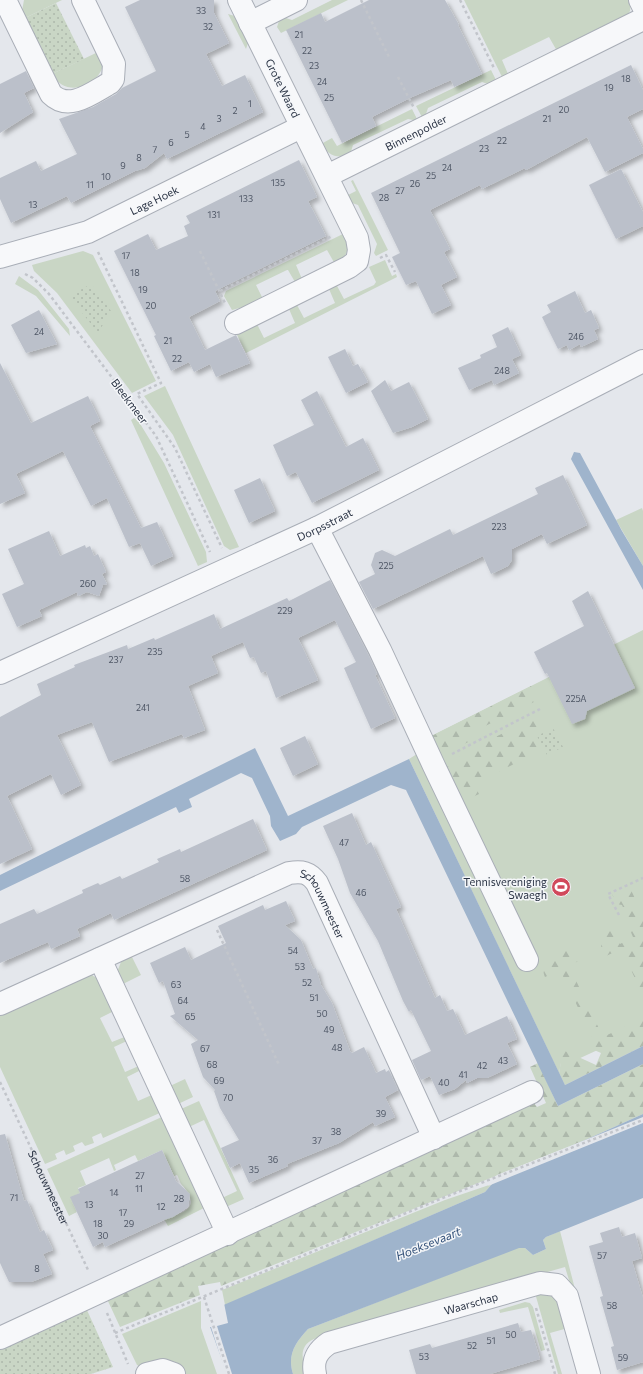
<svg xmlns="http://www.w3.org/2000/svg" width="643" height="1374" font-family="Commissioner,sans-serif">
	<defs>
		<pattern id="forest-firs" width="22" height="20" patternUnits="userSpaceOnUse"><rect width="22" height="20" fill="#c9d6c5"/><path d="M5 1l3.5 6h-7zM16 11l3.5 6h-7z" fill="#adb8ab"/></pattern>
		<pattern id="park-dots" width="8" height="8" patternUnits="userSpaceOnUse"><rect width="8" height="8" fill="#c9d6c5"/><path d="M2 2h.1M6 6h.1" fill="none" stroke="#adb8ab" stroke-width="1.8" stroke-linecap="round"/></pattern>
		<filter id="shadow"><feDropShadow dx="3.5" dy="3.5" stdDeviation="2" flood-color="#0004"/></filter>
	</defs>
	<rect width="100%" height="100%" fill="#e4e7ec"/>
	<path fill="#c9d6c5" d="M 24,0 L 62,0 L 25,18 L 22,11 Z
		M 332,0 L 348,0 L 281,33 L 277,27 L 280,18 L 283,17 L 292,20 Z
		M 464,0 L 631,0 L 630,11 L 626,17 L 557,51 L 549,37 L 502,60 L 508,74 L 503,79 Z
		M 228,14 L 238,17 L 249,40 L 246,49 Z
		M 98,52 L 103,66 C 96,89 64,97 52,74 Z
		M 491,70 L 497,82 L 491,85 L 482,82 L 428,108 L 425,117 L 423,119 L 416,106 Z
		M 412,109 L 418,121 L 408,119 L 353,145 L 350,155 C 336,159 328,155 321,144 L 332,138 L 337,146 Z
		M 353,180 L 388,250 L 376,256 L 374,253 L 377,244 L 358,205 L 349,202 L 346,196 L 356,191 L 351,181 Z
		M 345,233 C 348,249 351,254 335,264 L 327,250 L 296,265 L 302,279 L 295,282 L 288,270 L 287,270 L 256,285 L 263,299 L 261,302 L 232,310 L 224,296 L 226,291 Z
		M 83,251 L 93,255 L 156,381 L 132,393 L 57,293 L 34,271 L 32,265 Z
		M 385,260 L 392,276 L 396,274 L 397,277 L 246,353 L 236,333 L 257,324 L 264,338 L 295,323 L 289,309 L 297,305 L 304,318 L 335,303 L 329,289 L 336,284 L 344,299 L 374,285 L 376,282 L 369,267 Z
		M 19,276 L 38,290 L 69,329 L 70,336 L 36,296 L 15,284 Z
		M 165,386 L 239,547 L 230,550 L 224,546 L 173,435 L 144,396 Z
		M 134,418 L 139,422 L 164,463 L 206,552 L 207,562 L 198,566 L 131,420 Z
		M 642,508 L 643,511 L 643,566 L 616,520 Z
		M 643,630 L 643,1029 L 563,1066 L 561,1063 L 559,1073 L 409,759 L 417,754 L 413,745 Z
		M 131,955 L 141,975 L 123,984 L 117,972 L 121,962 L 119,960 Z
		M 91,973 L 93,976 L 101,979 L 116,1010 L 100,1018 L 112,1042 L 127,1036 L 129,1040 L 114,1047 L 125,1072 L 141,1065 L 143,1069 L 127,1077 L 138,1101 L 154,1094 L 162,1112 L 103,1138 L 101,1133 L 92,1137 L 94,1143 L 85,1146 L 82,1142 L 73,1146 L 75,1151 L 66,1155 L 64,1150 L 55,1154 L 57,1159 L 45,1164 L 0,1067 L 0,1016 Z
		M 185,1079 L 193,1097 L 178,1104 L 170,1086 Z
		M 199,1101 L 244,1199 L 226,1207 L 222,1198 L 237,1191 L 204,1120 L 189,1127 L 181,1109 Z
		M 164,1116 L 206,1207 L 168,1226 L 164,1219 C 170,1217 177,1215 183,1212 C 197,1205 189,1194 183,1186 C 180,1184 179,1178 177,1175 L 174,1176 L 162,1150 L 138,1161 L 135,1155 L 114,1165 L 116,1170 L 114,1171 L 109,1158 L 80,1171 L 86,1185 L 78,1188 L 80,1193 L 71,1198 L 77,1212 L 69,1216 L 47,1169 Z
		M 492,1184 L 485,1192 L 225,1305 L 222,1290 L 445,1200 Z
		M 560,1231 L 575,1289 L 572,1290 L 565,1267 L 314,1339 C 298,1346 302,1360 307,1374 L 293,1374 C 287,1355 295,1343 308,1329 L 519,1247 L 525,1248 L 533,1255 L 546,1249 L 543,1240 L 546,1237 Z
		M 535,1293 L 550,1294 L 556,1298 L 568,1328 L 550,1333 L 562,1374 L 558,1374 Z
		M 201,1301 L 201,1328 L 217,1374 L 186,1374 C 177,1353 157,1362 139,1366 L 137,1365 L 122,1334 Z
		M 525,1302 L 530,1303 L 533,1307 L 545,1350 L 541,1351 L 528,1307 L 500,1313 L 499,1310 Z"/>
	<path fill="url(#forest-firs)" d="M 531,686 L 538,700 L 471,733 L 474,739 L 441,756 L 430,737 Z
		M 534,718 L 542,734 L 537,736 L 544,749 L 474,784 L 479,794 L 460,803 L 446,767 L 462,760 L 459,755 Z
		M 629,886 L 643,915 L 643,995 L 621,949 L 606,956 L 601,946 L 603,936 L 611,930 L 612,929 L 620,944 L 633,937 L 627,923 L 628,919 L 622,905 L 617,904 L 612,894 Z
		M 575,948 L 583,954 L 584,958 L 569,966 L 603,1037 L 643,1018 L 643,1046 L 565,1085 L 559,1073 L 563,1050 L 596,1065 L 601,1053 L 585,1046 L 594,1041 L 560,970 L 545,977 C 537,960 561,949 575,948 Z
		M 538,1063 L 558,1106 L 643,1064 L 643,1114 L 583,1141 L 221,1286 L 220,1282 L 198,1286 L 200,1295 L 120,1327 L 107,1299 L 534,1103 L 537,1107 L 546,1103 L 530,1067 Z"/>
	<path fill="url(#park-dots)" d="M 56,3 L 84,59 L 52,74 L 25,18 Z
		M 91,284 L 111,311 L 98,333 L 69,296 Z
		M 553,728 L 563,747 L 547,755 L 537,736 Z
		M 86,1308 L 113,1367 L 91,1374 L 0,1374 L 0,1347 Z"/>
	<path fill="#9fb4cc" d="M 574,452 L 580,453 L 622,531 L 643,566 L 643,590 L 571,459 Z
		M 255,748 L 288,816 L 409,759 L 565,1085 L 643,1046 L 643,1064 L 558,1106 L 406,790 L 391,785 L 302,827 L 296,834 L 280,841 L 271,826 L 270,816 L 252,778 L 241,773 L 189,799 L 192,807 L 179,813 L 176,807 L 0,891 L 0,875 Z
		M 643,1114 L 643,1198 L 546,1237 L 543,1240 L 546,1249 L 533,1255 L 525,1248 L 519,1248 L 308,1329 C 295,1343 287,1355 293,1374 L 227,1374 L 205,1313 L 485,1192 L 499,1176 L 583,1141 Z"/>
	<path fill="#e4e7ec" d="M 643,1117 L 643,1123 L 488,1186 L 497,1175 Z
		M 224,1303 L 228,1323 L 217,1326 L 232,1374 L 226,1374 L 211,1327 L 208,1327 L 203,1313 Z"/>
	<path fill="#bbc0ca" filter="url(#shadow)" d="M 140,0 L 214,0 L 214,13 L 229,43 L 206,54 L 222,86 L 245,75 L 263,112 L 167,159 L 164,153 L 145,168 L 135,171 L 71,203 L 67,196 L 11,223 L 0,199 L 0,178 L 36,161 L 41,171 L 77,154 L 59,119 L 93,107 L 116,94 L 122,88 L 156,71 L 125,7 Z
		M 369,0 L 445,0 L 459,25 L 458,25 L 482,74 L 454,87 L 451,80 L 412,97 L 372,117 L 376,126 L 342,143 L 286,30 L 321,13 L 325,22 Z
		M 631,65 L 643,90 L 643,109 L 627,117 L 643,149 L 643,153 L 605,172 L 587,137 L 526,170 L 525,168 L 482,189 L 480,185 L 430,210 L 450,249 L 444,252 L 457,277 L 441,285 L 451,305 L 432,314 L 416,281 L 406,285 L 392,257 L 400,253 L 371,193 Z
		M 26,71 L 34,88 L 24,93 L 33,112 L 0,133 L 0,84 Z
		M 299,160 L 317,197 L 308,201 L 326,236 L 215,291 L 220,301 L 189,317 L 205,350 L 236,335 L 250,363 L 216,377 L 210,364 L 194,372 L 189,362 L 171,371 L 154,336 L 156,335 L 114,251 L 148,234 L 156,250 L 188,236 L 184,226 L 190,223 L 186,216 Z
		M 621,169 L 643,212 L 643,226 L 616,239 L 589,185 Z
		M 575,291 L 585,313 L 591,310 L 599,328 L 594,330 L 598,339 L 581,347 L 580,344 L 569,350 L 567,345 L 558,349 L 542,317 L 551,312 L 547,305 Z
		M 39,310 L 57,344 L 26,353 L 11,325 Z
		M 508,327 L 521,355 L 512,359 L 519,373 L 494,385 L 492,380 L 469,390 L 458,368 L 481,358 L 480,355 L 497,347 L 492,335 Z
		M 345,349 L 353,366 L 358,364 L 368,382 L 346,393 L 328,357 Z
		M 0,363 L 31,423 L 88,396 L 100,421 L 90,426 L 141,528 L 157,522 L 173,556 L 151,566 L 140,543 L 129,547 L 107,498 L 91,506 L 63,451 L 16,474 L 25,493 L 0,504 Z
		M 385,380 L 391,391 L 409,382 L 428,419 L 412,427 L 393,433 L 371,391 Z
		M 317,391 L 346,447 L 363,438 L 379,470 L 312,503 L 296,472 L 287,476 L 273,445 L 314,425 L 301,400 Z
		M 563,475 L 587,525 L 547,544 L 542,534 L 512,549 L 512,560 L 508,566 L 491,574 L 483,556 L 373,609 L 359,582 L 375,574 L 371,565 L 375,553 L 382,550 L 395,556 L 450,529 L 453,535 L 538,494 L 535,488 Z
		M 260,478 L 275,511 L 249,523 L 234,490 Z
		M 49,531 L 60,556 L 85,545 L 86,548 L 90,546 L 94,556 L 98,554 L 106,572 L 102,574 L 107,584 L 103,585 L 99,596 L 87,592 L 78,596 L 77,592 L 39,610 L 42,616 L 17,627 L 2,594 L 24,584 L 8,549 Z
		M 330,580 L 369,656 L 377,674 L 375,675 L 395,718 L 371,729 L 344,668 L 356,662 L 335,620 L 298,638 L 318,680 L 276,698 L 266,671 L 261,673 L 254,657 L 250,658 L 243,642 L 211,656 L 218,673 L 188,686 L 205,730 L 184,738 L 182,734 L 109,762 L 92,722 L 57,735 L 81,785 L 61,795 L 51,774 L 7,796 L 32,849 L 0,864 L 0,717 L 41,695 L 37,684 L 75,667 L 74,665 L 127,645 L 128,649 L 154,638 L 155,640 L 214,614 L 220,629 L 287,598 L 289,601 L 295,598 Z
		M 588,591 L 635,688 L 587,711 L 585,719 L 572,724 L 547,673 L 545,674 L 534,652 L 584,626 L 572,601 Z
		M 305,736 L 318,764 L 293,776 L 280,748 Z
		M 352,813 L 366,845 L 371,842 L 401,907 L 396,909 L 435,998 L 440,995 L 447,1011 L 453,1009 L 465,1035 L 507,1016 L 517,1039 L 507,1043 L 517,1064 L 487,1078 L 477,1078 L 467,1083 L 466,1080 L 455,1089 L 439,1095 L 430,1076 L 421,1080 L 412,1060 L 431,1051 L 411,1010 L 409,1012 L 403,1001 L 378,941 L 350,893 L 338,859 L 323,826 Z
		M 253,819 L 267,850 L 114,920 L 111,913 L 77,929 L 80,936 L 51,949 L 48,942 L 0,963 L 0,924 L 34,909 L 37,914 L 83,893 L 82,890 L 98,883 L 100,885 L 120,876 L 122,879 L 159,862 L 157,859 L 180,849 L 181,852 Z
		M 286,901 L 295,921 L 285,925 L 301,940 L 313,969 L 316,968 L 321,985 L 332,1003 L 350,1051 L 352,1053 L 364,1047 L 376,1073 L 385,1069 L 386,1072 L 389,1070 L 398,1090 L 385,1097 L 395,1117 L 375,1126 L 373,1122 L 339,1143 L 287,1164 L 288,1166 L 249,1183 L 240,1163 L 230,1168 L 221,1148 L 239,1140 L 220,1108 L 214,1091 L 215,1090 L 203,1077 L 191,1044 L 198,1040 L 170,1016 L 175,1014 L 163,981 L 159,983 L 150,963 L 185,947 L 191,960 L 226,943 L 218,926 L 263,905 L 265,910 Z
		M 5,1134 L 24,1201 L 27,1200 L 40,1232 L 44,1230 L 53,1250 L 43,1254 L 52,1274 L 31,1282 L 9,1282 L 0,1263 L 0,1135 Z
		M 162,1150 L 176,1181 L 190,1194 L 188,1207 L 173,1217 L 164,1220 L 105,1247 L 103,1242 L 93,1247 L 70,1197 L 80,1193 L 78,1189 Z
		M 619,1227 L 622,1237 L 635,1233 L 642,1258 L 632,1261 L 643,1298 L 643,1362 L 617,1370 L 611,1347 L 614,1346 L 600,1297 L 603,1296 L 589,1246 L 603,1242 L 600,1233 Z
		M 518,1323 L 521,1332 L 531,1330 L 540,1359 L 490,1374 L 416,1374 L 409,1350 L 430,1344 L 432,1348 Z"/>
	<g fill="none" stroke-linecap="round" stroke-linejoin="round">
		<g stroke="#a9aeb7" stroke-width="24">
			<g id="minor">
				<path d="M 5,0 L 51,94 C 69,112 92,93 110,83 L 113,79 L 114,64 L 83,0"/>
				<path d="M 640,0 L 643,6"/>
				<path d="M 250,23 L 296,0"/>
				<path id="s2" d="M 327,176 L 643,19"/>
				<path id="s3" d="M 0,257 L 88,232 L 301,127"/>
				<path d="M 236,323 L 349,267 L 357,261 L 359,250 L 357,238 L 239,0"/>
				<path d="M 317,528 L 380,650 L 434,766 L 527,960"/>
				<path id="s4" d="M 0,673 L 317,528 L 643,361"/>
				<path d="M 100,959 L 228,1234"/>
				<path id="s5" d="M 0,1004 L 289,873 C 302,871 309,872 317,883 L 434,1138"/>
				<path d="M 0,1338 L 532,1092"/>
				<path d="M 147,1374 L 163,1370 L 174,1374"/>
				<path id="s6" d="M 315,1374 C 312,1360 317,1351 329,1343 L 540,1283 L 557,1285 L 567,1296 L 589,1374"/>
			</g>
		</g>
		<g stroke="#c2c5cb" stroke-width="2.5" stroke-dasharray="3 3" stroke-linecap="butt">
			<path d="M 361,0 L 389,57"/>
			<path d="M 460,0 L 494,68"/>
			<path d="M 398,77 L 414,108"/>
			<path d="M 200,251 L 225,303"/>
			<path d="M 98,252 L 161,383 L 137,394 L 175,448 L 222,548"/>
			<path d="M 380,258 L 386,255 L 395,272"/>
			<path d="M 25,274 L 33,278 L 49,294 L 156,436 L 210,552"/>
			<path d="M 220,291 L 332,236"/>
			<path d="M 452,754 L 540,709"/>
			<path d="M 619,915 L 608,894 L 643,878"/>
			<path d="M 217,930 L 279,1065"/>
			<path id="s1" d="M 0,1082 L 89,1272"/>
			<path d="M 204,1297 L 229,1374"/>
			<path d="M 536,1308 L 555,1374"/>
			<path d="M 107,1313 L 128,1364"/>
			<path d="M 115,1333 L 445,1197 L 643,1120"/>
		</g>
		<use href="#minor" stroke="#f7f8fa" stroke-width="22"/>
	</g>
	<defs>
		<g id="stadium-disc" transform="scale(1)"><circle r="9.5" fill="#d1495b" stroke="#f4f6f9"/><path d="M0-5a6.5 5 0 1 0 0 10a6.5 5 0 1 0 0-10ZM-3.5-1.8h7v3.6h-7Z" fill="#fff"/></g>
	</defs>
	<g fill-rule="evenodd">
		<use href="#stadium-disc" x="561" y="887"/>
	</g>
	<g text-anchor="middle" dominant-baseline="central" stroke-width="3" stroke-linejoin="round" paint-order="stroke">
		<g font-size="9" fill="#4f5766">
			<text x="201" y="10">33</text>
			<text x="208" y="26">32</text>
			<text x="299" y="34">21</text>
			<text x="307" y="50">22</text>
			<text x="314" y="65">23</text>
			<text x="626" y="78">18</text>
			<text x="322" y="81">24</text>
			<text x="609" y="87">19</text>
			<text x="329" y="97">25</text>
			<text x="250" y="103">1</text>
			<text x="564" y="109">20</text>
			<text x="235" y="110">2</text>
			<text x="219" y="118">3</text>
			<text x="547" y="118">21</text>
			<text x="203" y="126">4</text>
			<text x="187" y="134">5</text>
			<text x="502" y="140">22</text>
			<text x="171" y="142">6</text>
			<text x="484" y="148">23</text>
			<text x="155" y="149">7</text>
			<text x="139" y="157">8</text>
			<text x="123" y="165">9</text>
			<text x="447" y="167">24</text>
			<text x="431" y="175">25</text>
			<text x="106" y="176">10</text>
			<text x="278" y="182">135</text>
			<text x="415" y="183">26</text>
			<text x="90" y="184">11</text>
			<text x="400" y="190">27</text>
			<text x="384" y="197">28</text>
			<text x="246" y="198">133</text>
			<text x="33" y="204">13</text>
			<text x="214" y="214">131</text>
			<text x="126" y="255">17</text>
			<text x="135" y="272">18</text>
			<text x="143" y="289">19</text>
			<text x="151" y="305">20</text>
			<text x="39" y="331">24</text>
			<text x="576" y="336">246</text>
			<text x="168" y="340">21</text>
			<text x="177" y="358">22</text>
			<text x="502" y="370">248</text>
			<text x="499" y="526">223</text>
			<text x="386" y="565">225</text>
			<text x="88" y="583">260</text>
			<text x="285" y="610">229</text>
			<text x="155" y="651">235</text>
			<text x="116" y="659">237</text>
			<text x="576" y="698">225A</text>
			<text x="143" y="707">241</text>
			<text x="344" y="842">47</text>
			<text x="185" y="878">58</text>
			<text x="361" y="892">46</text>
			<text x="293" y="950">54</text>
			<text x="300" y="966">53</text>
			<text x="307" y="982">52</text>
			<text x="176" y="984">63</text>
			<text x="314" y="997">51</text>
			<text x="183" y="1000">64</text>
			<text x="322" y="1013">50</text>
			<text x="190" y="1016">65</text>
			<text x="329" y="1029">49</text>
			<text x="337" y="1047">48</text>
			<text x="205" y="1048">67</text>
			<text x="503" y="1060">43</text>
			<text x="212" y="1064">68</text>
			<text x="482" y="1065">42</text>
			<text x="463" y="1074">41</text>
			<text x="219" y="1080">69</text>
			<text x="444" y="1082">40</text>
			<text x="228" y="1097">70</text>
			<text x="381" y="1113">39</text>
			<text x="336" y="1131">38</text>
			<text x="317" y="1140">37</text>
			<text x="273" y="1159">36</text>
			<text x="254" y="1169">35</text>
			<text x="140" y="1175">27</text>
			<text x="139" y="1188">11</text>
			<text x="114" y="1192">14</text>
			<text x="14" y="1197">71</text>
			<text x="179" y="1198">28</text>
			<text x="89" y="1204">13</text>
			<text x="161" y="1206">12</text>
			<text x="123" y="1212">17</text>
			<text x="98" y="1223">18</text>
			<text x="129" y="1223">29</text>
			<text x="103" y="1235">30</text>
			<text x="602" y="1255">57</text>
			<text x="37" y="1268">8</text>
			<text x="612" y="1305">58</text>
			<text x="511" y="1334">50</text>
			<text x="491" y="1340">51</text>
			<text x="472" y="1345">52</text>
			<text x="424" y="1356">53</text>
			<text x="623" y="1357">59</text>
		</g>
		<g font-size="11" fill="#2b3445" stroke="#f4f6f9">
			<text transform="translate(283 88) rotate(64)">Grote Waard</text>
			<text stroke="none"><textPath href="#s2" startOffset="99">Binnenpolder</textPath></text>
			<text stroke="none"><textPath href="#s3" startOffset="165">Lage Hoek</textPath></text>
			<text transform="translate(130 401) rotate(53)">Bleekmeer</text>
			<text stroke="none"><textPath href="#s4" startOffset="357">Dorpsstraat</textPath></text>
			<text stroke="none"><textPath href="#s5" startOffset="369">Schouwmeester</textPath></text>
			<text stroke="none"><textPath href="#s1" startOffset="116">Schouwmeester</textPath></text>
			<text stroke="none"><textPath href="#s6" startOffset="184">Waarschap</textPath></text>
		</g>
		<g font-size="11" fill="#2b3445" stroke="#f4f6f9" text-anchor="end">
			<text x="547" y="881">Tennisvereniging<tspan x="547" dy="13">Swaegh</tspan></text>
		</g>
		<g font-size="12" font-style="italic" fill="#34527a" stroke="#f4f6f9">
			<text transform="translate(428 1243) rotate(-22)">Hoeksevaart</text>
		</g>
	</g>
</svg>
